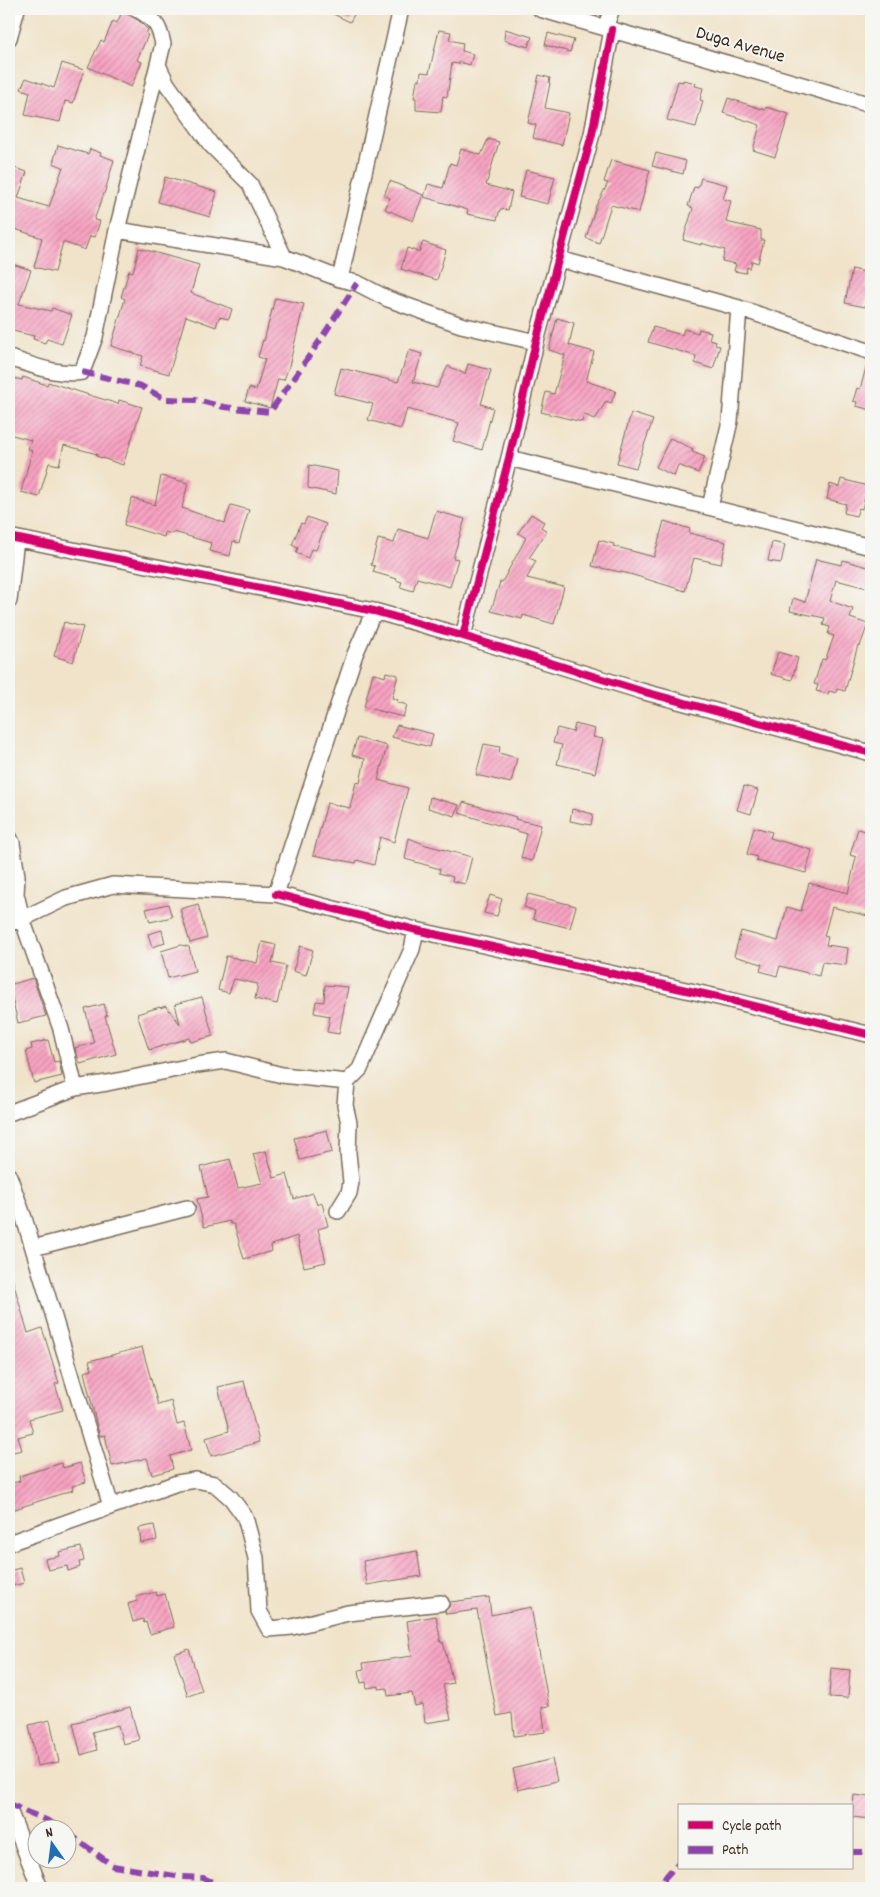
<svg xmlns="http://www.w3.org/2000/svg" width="880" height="1897" font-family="Dekko,sans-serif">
	<defs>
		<pattern id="building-hatch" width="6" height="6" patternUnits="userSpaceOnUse" patternTransform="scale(1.25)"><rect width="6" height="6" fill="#f8a3c2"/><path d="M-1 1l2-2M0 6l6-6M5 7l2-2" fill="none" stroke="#ca859d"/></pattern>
	</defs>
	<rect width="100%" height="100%" fill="#f6f6f2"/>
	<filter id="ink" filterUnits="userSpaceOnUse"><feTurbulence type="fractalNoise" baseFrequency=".02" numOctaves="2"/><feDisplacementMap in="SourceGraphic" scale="10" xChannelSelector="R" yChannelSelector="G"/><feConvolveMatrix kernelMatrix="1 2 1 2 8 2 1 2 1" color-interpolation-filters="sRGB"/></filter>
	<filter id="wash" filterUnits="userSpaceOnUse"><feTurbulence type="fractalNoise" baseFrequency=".0096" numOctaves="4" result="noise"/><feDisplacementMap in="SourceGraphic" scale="20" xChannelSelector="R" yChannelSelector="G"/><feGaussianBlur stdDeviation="1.12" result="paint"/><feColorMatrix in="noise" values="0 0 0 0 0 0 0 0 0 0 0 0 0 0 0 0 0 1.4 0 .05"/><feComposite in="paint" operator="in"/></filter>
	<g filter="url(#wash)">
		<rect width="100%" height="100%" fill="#f0e3c9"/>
		<g id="blocks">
			<path fill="url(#building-hatch)" d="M 323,9 L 357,9 L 350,22 Z
				M 122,12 L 138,20 L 148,30 L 146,34 L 148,35 L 137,60 L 142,62 L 131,87 L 88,67 L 101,40 L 104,42 L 113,21 L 117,23 Z
				M 505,29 L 532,37 L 528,47 L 504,40 Z
				M 439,30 L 451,32 L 449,40 L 463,43 L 462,51 L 473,54 L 470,65 L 459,62 L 459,64 L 452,63 L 447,97 L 443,96 L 441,112 L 416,110 L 416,98 L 414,98 L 417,80 L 420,80 L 421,72 L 429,73 Z
				M 548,33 L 574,40 L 570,52 L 545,45 Z
				M 62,63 L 84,70 L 73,103 L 65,101 L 60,122 L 25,115 L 30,92 L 21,89 L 26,78 L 54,88 Z
				M 539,75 L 550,78 L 549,83 L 550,83 L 545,108 L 569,113 L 562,145 L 533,138 L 536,125 L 528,123 Z
				M 683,80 L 696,83 L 695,86 L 703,88 L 700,100 L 703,101 L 696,127 L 667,120 L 678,81 L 683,82 Z
				M 728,98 L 765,110 L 766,107 L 789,114 L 775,157 L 753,150 L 760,125 L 723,113 Z
				M 488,139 L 499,142 L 486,185 L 512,192 L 508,210 L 500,209 L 497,220 L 467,214 L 468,210 L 424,197 L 428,184 L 443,188 L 450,163 L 456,165 L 461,149 L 481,155 Z
				M 58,145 L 88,154 L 90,149 L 101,153 L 100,155 L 114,160 L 105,191 L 94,220 L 100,221 L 95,237 L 90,236 L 85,250 L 63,242 L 55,272 L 34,267 L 42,238 L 9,227 L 9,166 L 27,172 L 18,198 L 49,207 L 63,167 L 53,163 Z
				M 656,153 L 686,161 L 683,174 L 652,166 Z
				M 611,160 L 650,170 L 639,212 L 611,205 L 599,243 L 586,238 L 596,206 L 608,183 L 604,182 Z
				M 526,170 L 555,177 L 548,204 L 519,197 Z
				M 165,177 L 217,192 L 210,217 L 158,202 Z
				M 701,178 L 727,185 L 723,199 L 731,201 L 726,222 L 761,230 L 761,240 L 764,240 L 758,263 L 752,261 L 750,268 L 747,267 L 746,273 L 734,271 L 736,264 L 722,261 L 725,250 L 701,243 L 701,245 L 683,240 L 693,208 L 688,206 L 694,187 L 698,188 Z
				M 390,181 L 423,195 L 413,221 L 385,209 L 390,198 L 384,195 Z
				M 423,242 L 446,250 L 437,280 L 401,269 L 407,248 L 419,252 Z
				M 139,248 L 199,265 L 191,293 L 232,309 L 229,319 L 219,317 L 216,327 L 186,316 L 169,374 L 140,366 L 143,356 L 111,346 L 125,299 L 121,297 L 129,271 L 133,272 Z
				M 9,263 L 31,270 L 19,304 L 51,311 L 52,308 L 72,315 L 62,344 L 47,339 L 45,343 L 33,339 L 34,336 L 9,330 Z
				M 852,269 L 869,273 L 866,289 L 869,290 L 865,307 L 845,303 Z
				M 275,298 L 304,304 L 289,366 L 284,380 L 278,379 L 270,408 L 245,401 L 249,388 L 256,390 L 265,359 L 258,357 L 263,340 L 264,341 Z
				M 557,318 L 574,323 L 569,345 L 594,352 L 586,381 L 616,391 L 611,403 L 606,401 L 595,420 L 584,414 L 582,422 L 541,412 L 546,392 L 554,394 L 565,355 L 549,350 Z
				M 653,327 L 682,335 L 684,329 L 698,333 L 699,329 L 711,332 L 709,339 L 716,341 L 715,345 L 720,346 L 713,369 L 695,363 L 696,356 L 648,342 Z
				M 409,350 L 422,354 L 413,382 L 437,388 L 448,366 L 465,374 L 468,364 L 491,370 L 481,404 L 493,408 L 482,450 L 453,441 L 459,423 L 407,409 L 401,429 L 368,420 L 373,404 L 334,394 L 341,368 L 398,382 Z
				M 868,361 L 871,362 L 871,410 L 856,406 L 857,402 L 853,401 L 857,388 L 860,389 Z
				M 9,377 L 22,380 L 23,377 L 47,385 L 48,382 L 118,404 L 119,400 L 142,407 L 123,465 L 96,456 L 97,454 L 64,445 L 59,465 L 49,463 L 39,497 L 21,492 L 32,451 L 28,449 L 31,440 L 9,434 Z
				M 631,413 L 653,420 L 636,468 L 617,463 Z
				M 670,438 L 693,449 L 692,452 L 705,457 L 698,473 L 678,465 L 674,476 L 656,467 Z
				M 309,465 L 338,471 L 336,494 L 308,488 Z
				M 161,476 L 188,483 L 182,508 L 225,523 L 231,505 L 249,510 L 239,543 L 233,541 L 230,556 L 209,551 L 211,543 L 174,532 L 173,534 L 165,532 L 164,537 L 124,525 L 132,498 L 155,505 Z
				M 841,479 L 868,486 L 862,509 L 859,508 L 856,516 L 844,513 L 846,504 L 827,499 L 830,484 L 839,487 Z
				M 436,511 L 465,519 L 453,558 L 458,559 L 450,587 L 417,578 L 413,591 L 400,587 L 402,582 L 396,580 L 397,579 L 373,572 L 375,566 L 371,565 L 378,539 L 394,543 L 398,529 L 428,538 Z
				M 531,514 L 544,522 L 541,527 L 547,531 L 529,558 L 536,561 L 527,578 L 564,587 L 554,624 L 523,615 L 522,619 L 491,611 L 500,582 L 502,582 L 526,538 L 518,533 Z
				M 307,517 L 326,524 L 316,550 L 311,549 L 308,558 L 296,553 L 298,548 L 292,545 L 301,523 L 304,524 Z
				M 664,521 L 690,529 L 689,533 L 726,542 L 721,564 L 694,558 L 685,591 L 630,574 L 592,566 L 599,540 L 614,544 L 613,546 L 654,557 Z
				M 772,542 L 785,545 L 781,563 L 768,561 Z
				M 816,559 L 841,565 L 843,560 L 871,568 L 871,589 L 836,580 L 830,601 L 853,609 L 850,618 L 868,624 L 860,646 L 858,645 L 845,691 L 837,689 L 836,693 L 829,691 L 828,694 L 816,691 L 818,685 L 814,684 L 822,659 L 825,660 L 826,658 L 834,636 L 828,634 L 830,627 L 823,625 L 825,618 L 790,611 L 793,598 L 805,602 Z
				M 64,622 L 83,627 L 73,662 L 54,656 Z
				M 778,652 L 798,658 L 792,680 L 771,674 Z
				M 386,672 L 398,675 L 392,698 L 398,700 L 397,702 L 407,705 L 403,717 L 364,707 L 373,673 L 385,677 Z
				M 575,724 L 595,729 L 593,737 L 603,739 L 595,773 L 557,764 L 562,745 L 553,743 L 557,728 L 573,732 Z
				M 397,725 L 433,734 L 430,747 L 392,737 Z
				M 357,738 L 387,746 L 378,780 L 408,788 L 394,842 L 380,837 L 374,865 L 357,860 L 356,863 L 313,855 L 327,803 L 350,808 L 356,782 L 360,783 L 365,759 L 352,755 Z
				M 484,744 L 500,747 L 499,753 L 517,758 L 511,783 L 476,775 Z
				M 744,786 L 758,790 L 751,814 L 737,810 Z
				M 430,797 L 459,805 L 455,816 L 428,808 Z
				M 463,802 L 516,817 L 515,819 L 541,825 L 532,861 L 521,858 L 527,834 L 459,813 Z
				M 572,809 L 593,814 L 591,825 L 570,821 Z
				M 754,827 L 772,832 L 770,838 L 812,850 L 806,873 L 756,860 L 757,857 L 747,854 Z
				M 858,829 L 871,833 L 871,913 L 869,912 L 868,916 L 832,907 L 824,936 L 828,937 L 826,945 L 848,948 L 846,965 L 822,962 L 819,976 L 780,966 L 777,976 L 760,971 L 762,964 L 734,956 L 741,931 L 778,941 L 787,907 L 801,911 L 809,883 L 848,893 L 856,857 L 850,855 Z
				M 409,838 L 426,845 L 472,857 L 465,884 L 452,881 L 453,877 L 439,873 L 440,869 L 405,859 Z
				M 528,894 L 576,906 L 570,928 L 533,919 L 535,911 L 524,907 Z
				M 490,895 L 502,899 L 497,916 L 484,913 Z
				M 168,904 L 172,917 L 150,922 L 146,909 Z
				M 198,904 L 207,938 L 190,943 L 180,909 Z
				M 162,930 L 165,943 L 152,947 L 148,934 Z
				M 262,942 L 276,945 L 272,963 L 286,966 L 277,1004 L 255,999 L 258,984 L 234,979 L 229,993 L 218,990 L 226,956 L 257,963 Z
				M 181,945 L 189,947 L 195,971 L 168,978 L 161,951 Z
				M 300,946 L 313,950 L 306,975 L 293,971 Z
				M 33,978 L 46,1016 L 18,1023 L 9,985 Z
				M 325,985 L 348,987 L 339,1034 L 327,1032 L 330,1016 L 314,1013 L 316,1001 L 324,1002 Z
				M 202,997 L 213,1036 L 191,1042 L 189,1038 L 149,1050 L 137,1014 L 160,1007 L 160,1008 L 166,1006 L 180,1024 L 175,1004 Z
				M 104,1004 L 107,1016 L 105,1016 L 116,1054 L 80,1064 L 75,1048 L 94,1043 L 85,1009 Z
				M 48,1040 L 54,1062 L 59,1061 L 62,1076 L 34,1083 L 26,1051 L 32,1049 L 31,1044 Z
				M 327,1130 L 332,1152 L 300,1160 L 294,1138 Z
				M 266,1151 L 274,1178 L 287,1174 L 294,1199 L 313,1193 L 317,1205 L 322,1203 L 328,1226 L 318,1229 L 326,1262 L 304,1267 L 297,1236 L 271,1245 L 272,1251 L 244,1259 L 234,1224 L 230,1224 L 230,1221 L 204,1227 L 197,1199 L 208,1197 L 201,1167 L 230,1159 L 238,1188 L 262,1183 L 253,1154 Z
				M 9,1278 L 12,1278 L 28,1333 L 42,1328 L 59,1383 L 55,1384 L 63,1410 L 29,1419 L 33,1433 L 18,1437 L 22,1450 L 9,1453 Z
				M 142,1347 L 158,1405 L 171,1401 L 177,1425 L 184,1423 L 191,1450 L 170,1456 L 173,1469 L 152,1475 L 147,1458 L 112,1466 L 105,1435 L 100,1436 L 97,1426 L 84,1372 L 92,1370 L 89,1361 Z
				M 244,1381 L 259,1442 L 211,1456 L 206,1438 L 229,1431 L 218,1387 Z
				M 62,1463 L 63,1468 L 80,1463 L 86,1482 L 72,1486 L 73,1490 L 9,1511 L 9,1484 L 20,1481 L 19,1476 Z
				M 154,1525 L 157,1540 L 141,1543 L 139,1528 Z
				M 81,1547 L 84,1561 L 79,1562 L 80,1567 L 68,1571 L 67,1566 L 48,1570 L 45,1559 L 60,1556 L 59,1552 Z
				M 417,1551 L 421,1576 L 367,1585 L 363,1561 Z
				M 20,1568 L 24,1583 L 12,1586 L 9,1571 Z
				M 156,1592 L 157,1596 L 165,1594 L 174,1627 L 150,1634 L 146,1622 L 144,1623 L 143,1619 L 133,1622 L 128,1604 L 137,1601 L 136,1597 Z
				M 489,1597 L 491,1615 L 531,1607 L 549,1706 L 542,1707 L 545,1732 L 514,1736 L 512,1713 L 497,1716 L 477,1610 L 446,1614 L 445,1611 L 449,1607 L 450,1602 Z
				M 436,1616 L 441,1643 L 443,1642 L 453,1683 L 443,1685 L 451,1719 L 425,1723 L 423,1704 L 415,1706 L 412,1693 L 388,1696 L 387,1688 L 379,1689 L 379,1686 L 367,1688 L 366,1682 L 361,1683 L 359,1670 L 364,1669 L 363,1663 L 412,1656 L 407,1621 Z
				M 189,1649 L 202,1691 L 188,1696 L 174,1654 Z
				M 831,1668 L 850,1670 L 848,1698 L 829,1697 Z
				M 130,1707 L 139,1740 L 123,1744 L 118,1725 L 92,1732 L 97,1750 L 81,1755 L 73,1723 Z
				M 50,1720 L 59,1762 L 37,1766 L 29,1725 Z
				M 552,1759 L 557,1781 L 518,1790 L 513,1769 Z
				M 854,1795 L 871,1797 L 871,1819 L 852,1817 Z"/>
		</g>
	</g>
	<g filter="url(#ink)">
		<use href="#blocks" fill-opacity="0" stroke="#7a6b5a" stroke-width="1"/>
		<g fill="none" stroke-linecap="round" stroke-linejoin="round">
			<g stroke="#7a6b5a" stroke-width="18">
				<path id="street" d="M 540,9 L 871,105
					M 605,28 L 612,9
					M 9,38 L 17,9
					M 158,65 L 167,84 L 211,145 L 250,184 L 284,257
					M 117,230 L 284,257 L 340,279 L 357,283 L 388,299 L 461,325 L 536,342
					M 559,259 L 739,308 L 871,352
					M 340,279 L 401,9
					M 9,358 C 33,365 57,376 82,372 L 95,337 L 117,230 L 163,44 C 159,24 154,19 137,9
					M 509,458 L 871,547
					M 710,507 L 730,421 L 739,308
					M 9,537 L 374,611 L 463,636 L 641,691 L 871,753
					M 9,601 L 16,539
					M 463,636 L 509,458 L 536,342 L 592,134 L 612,30
					M 9,837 L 12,843 L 17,876 L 16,894 L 22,919 L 61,1029 L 75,1088
					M 276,894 L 416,930 L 722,998 L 871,1035
					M 9,923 L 22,919 L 66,898 L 113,885 L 276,894 L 355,654 L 374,611
					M 9,1113 L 75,1088 L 107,1083 L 197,1065 L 226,1061 L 282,1075 L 347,1082 L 360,1069 L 412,949 L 416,930
					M 9,1176 L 24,1218 L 111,1506
					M 338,1211 L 349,1193 L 351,1182 L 348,1153 L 349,1123 L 345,1105 L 347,1082
					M 33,1248 L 187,1208
					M 9,1543 L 177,1483 L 196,1480 L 215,1484 L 231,1498 L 245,1517 L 256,1558 L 259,1611 L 269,1629 L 292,1627 L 348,1613 L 441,1603
					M 9,1810 L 40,1888"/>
			</g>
			<use href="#street" stroke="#fff" stroke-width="15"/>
			<path stroke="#8e44ad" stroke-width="6" stroke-dasharray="12 6" stroke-linecap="butt" d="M 82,372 L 141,386 L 165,399 L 196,400 L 224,407 L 270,412 L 321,339 L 357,283
				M 9,1803 C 26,1814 46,1817 63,1830
				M 68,1833 L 113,1866 L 182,1877 L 203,1878 L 214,1883 L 220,1888
				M 851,1852 L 871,1852
				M 648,1888 L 661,1882 L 679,1862"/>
			<g stroke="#f6f6f2" stroke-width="11">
				<path id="cycleway" d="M 9,537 L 374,611 L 463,636 L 641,691 L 871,753
					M 463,636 L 509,458 L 536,342 L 592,134 L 612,30
					M 276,894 L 416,930 L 722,998 L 871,1035"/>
			</g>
			<use href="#cycleway" stroke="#d6006c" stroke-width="8"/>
		</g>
	</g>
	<g text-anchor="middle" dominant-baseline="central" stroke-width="4" stroke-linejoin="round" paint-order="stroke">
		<g font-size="19" fill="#3b2a1e" stroke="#f6f6f2">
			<text transform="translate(740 46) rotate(16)">Duga Avenue</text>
		</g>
	</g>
	<rect width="880" height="1897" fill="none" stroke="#f6f6f2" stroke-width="30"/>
	<rect x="678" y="1804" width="175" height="65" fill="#f6f6f2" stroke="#aba49d"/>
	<rect x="688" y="1821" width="25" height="8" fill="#d6006c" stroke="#aba49d"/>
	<text x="722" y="1830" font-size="15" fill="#3b2a1e">Cycle path</text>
	<rect x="688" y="1846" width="25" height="8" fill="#8e44ad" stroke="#aba49d"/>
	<text x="722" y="1854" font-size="15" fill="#3b2a1e">Path</text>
	<g transform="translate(52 1844) rotate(346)"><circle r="24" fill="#f6f6f2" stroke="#aba49d"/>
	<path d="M0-4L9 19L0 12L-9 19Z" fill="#1f6fb2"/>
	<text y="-8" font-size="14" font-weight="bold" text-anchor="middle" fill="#3b2a1e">N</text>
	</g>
</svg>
